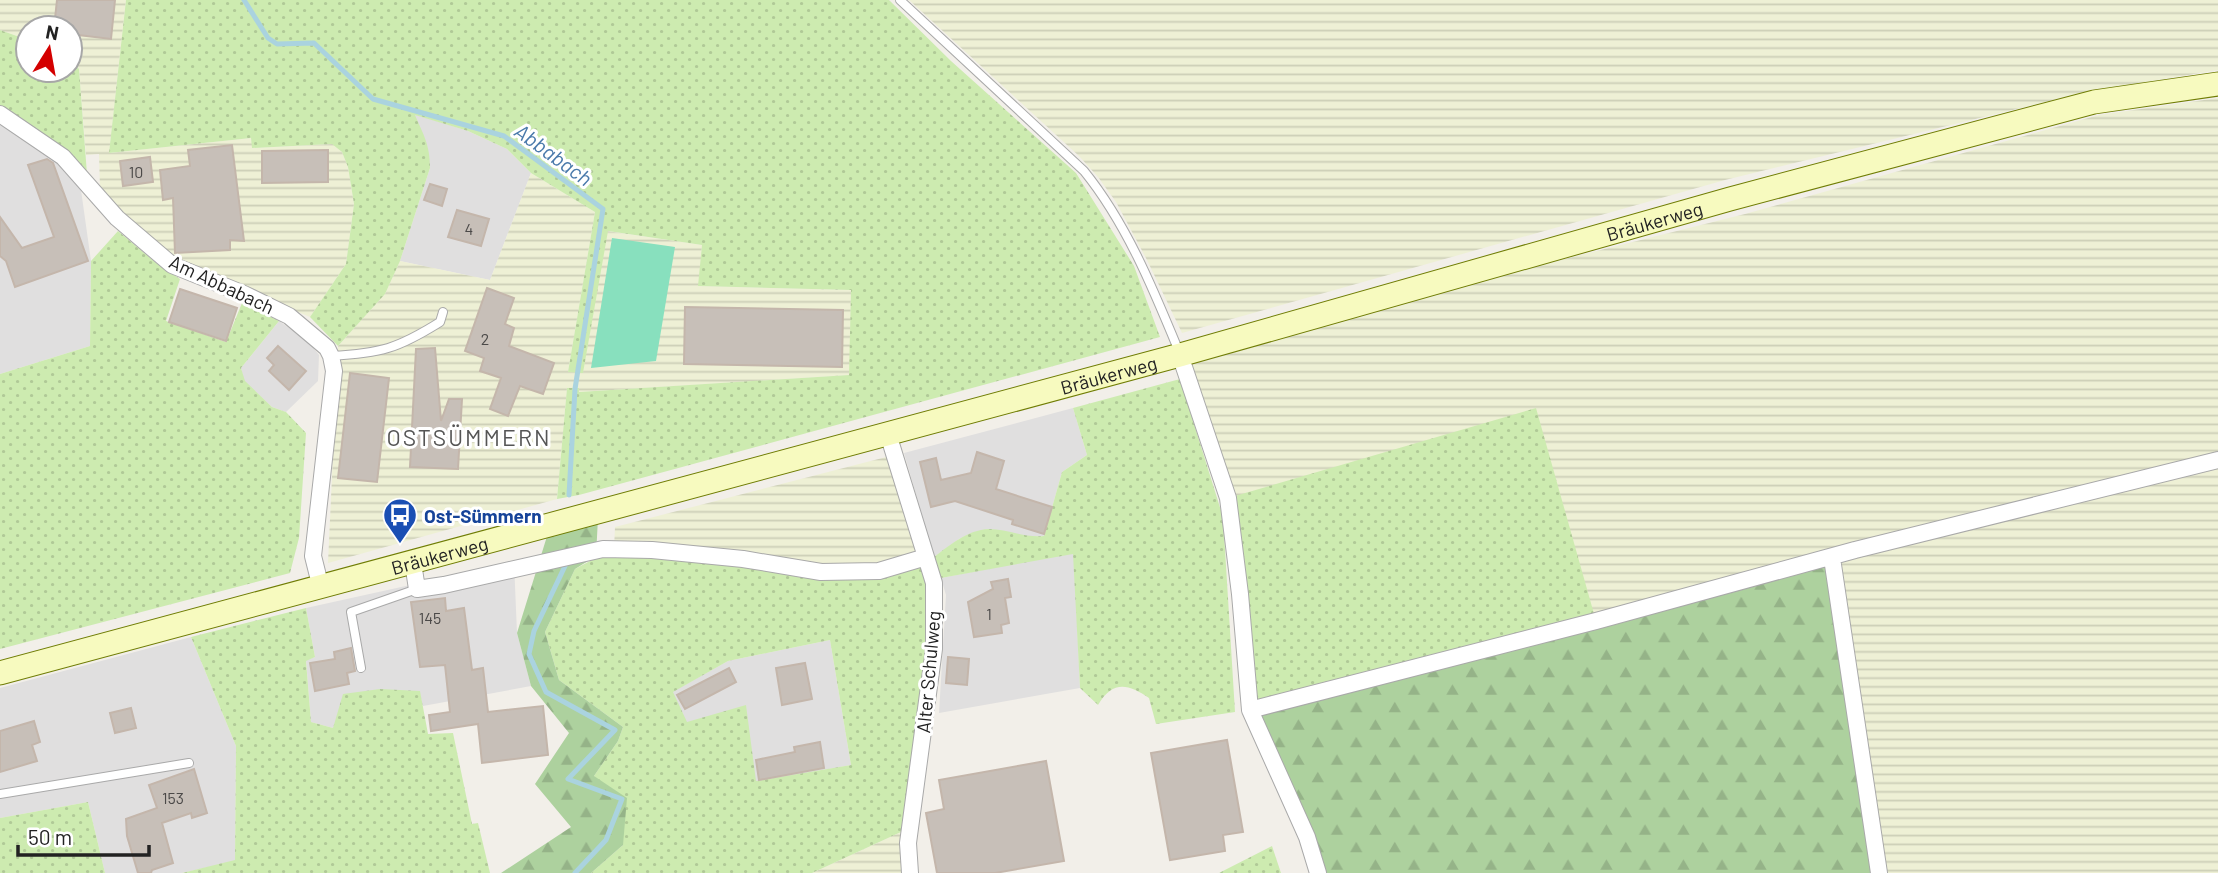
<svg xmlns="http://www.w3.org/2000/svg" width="2218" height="873" font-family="Barlow,sans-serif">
	<defs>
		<pattern id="farmland-rules" width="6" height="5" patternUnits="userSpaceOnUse" patternTransform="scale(1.75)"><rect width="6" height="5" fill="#eef0d5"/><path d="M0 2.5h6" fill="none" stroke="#ccceb7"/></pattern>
		<pattern id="grass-dots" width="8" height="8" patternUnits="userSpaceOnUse" patternTransform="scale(1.75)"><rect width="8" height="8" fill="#cdebb0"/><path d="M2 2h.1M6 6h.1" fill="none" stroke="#b0c997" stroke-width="1.8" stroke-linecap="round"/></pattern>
		<pattern id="forest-firs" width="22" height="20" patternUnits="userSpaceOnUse" patternTransform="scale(1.75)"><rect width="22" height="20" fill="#add19e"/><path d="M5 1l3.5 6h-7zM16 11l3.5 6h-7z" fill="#95b388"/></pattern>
	</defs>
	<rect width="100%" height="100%" fill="#f2efe9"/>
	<path fill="#e0dfdf" d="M 414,114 L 468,131 L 507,149 L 531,173 L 490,280 L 400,261 L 430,168 Z
		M 0,123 L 60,163 L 81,190 L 91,261 L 90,346 L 0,374 Z
		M 279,321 L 307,340 L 319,355 L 318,381 L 286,412 L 272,407 L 244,381 L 241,368 Z
		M 1073,408 L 1087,455 L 1062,472 L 1044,536 L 1026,537 L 989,529 L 972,533 L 959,539 L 934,557 L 904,453 Z
		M 1062,554 L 1074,554 L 1080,688 L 939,713 L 946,595 L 941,578 Z
		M 514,562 L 517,633 L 531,686 L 423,706 L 419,691 L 333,728 L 311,722 L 306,660 L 315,657 L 306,608 Z
		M 191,637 L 236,746 L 235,861 L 182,873 L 105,873 L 88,802 L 0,818 L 0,688 Z
		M 830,640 L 851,765 L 756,782 L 686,723 L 672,692 L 728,661 Z"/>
	<path fill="url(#farmland-rules)" d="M 0,0 L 126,0 L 109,153 L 251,138 L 253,148 L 333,144 L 342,152 L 348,167 L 354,204 L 346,264 L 310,317 L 179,262 L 116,208 L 100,189 L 99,154 L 86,155 L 79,69 L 70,58 L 70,28 L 28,28 L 28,40 L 0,30 Z
		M 909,0 L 2218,0 L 2218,70 L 2086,92 L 1725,180 L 1182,333 L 1147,260 L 1116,202 L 1098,177 L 1079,156 Z
		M 2218,98 L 2218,873 L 1879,873 L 1596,621 L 1228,498 L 1180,355 L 1745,214 L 2099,115 Z
		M 531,173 L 595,212 L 568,372 L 583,372 L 607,231 L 702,245 L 699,286 L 851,290 L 850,375 L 579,392 L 579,389 L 567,388 L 557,499 L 328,563 L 338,346 L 385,294 L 400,261 L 490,280 Z
		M 894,455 L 926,557 L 879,571 L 614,549 L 615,527 Z
		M 901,832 L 903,873 L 812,873 Z"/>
	<path fill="url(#grass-dots)" fill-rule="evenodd" d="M 126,0 L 889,0 L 951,61 L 1076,173 L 1134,266 L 1160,337 L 579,495 L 557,499 L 567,388 L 579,388 L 579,392 L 849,375 L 851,290 L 698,286 L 702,245 L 608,231 L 583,373 L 568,372 L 595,212 L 531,173 L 507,149 L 468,131 L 415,115 C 423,134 430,144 430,168 L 400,261 L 385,294 L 338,346 L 310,317 L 346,264 L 354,204 L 348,167 L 342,152 L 332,144 L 252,148 L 251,138 L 109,153 Z
		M 0,30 L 28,40 L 28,70 L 70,70 L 70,58 L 79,69 L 87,174 L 64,148 L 0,105 Z
		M 118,231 L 155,262 L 180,279 L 166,321 L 226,342 L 242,303 L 279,321 L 241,368 L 245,381 L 272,407 L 286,412 L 306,433 L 299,538 L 290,573 L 0,649 L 0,374 L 90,346 L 91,261 Z
		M 1180,379 L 1223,517 L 1235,712 L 1156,724 L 1149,698 C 1128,684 1113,680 1098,705 L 1080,688 L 1073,554 L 941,578 L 934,557 C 950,545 967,530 989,529 C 1007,529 1025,538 1044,536 L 1062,472 L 1087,455 L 1073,408 Z
		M 1536,408 L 1596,621 L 1250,710 L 1228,498 Z
		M 605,553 L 745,566 L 923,565 L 929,586 L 930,649 L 901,832 L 812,873 L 591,873 L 623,845 L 594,776 L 618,741 L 623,727 L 559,680 L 545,632 L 575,569 ZM 830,640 L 851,765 L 756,781 L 746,705 L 687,722 L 673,692 L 728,661 Z
		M 306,608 L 315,657 L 306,661 L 311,722 L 333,728 L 343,694 L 380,689 L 420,691 L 428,734 L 453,733 L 472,824 L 478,823 L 490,873 L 182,873 L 235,860 L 236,746 L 191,637 Z
		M 88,802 L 105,873 L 0,873 L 0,818 Z
		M 1272,846 L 1281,873 L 1219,873 Z"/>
	<path fill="url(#forest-firs)" d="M 598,518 L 596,556 L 575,569 L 545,632 L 559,680 L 623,727 L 618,741 L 594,776 L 627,798 L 623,845 L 591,873 L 501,873 L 571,827 L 535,784 L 569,733 L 531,686 L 517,633 L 548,533 Z
		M 1832,558 L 1879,873 L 1318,873 L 1250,710 Z"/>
	<path fill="#88e0be" d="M 612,238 L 675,247 L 656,361 L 591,368 Z"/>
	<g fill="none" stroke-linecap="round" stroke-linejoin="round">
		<path stroke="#aad3df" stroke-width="5" d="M 244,0 L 268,38 L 277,44 L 314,43 L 373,99 L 504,136 L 603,209 L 575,389 L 569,495
			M 566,564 L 534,631 L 529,654 L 546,692 L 615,730 L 568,779 L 622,799 L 606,840 L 575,873"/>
	</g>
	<path fill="#c7bfb8" stroke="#c4b6ab" stroke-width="2" d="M 57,0 L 115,0 L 111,39 L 70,34 L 70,28 L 54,28 Z
		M 232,145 L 244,241 L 230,240 L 230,250 L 175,253 L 173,198 L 163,200 L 160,170 L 190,166 L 188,150 Z
		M 328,150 L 328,182 L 262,183 L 262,151 Z
		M 150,157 L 153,182 L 123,186 L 120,161 Z
		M 47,159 L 53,163 L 88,261 L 15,287 L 6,261 L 0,256 L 0,217 L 22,248 L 54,237 L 28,165 Z
		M 430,184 L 447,189 L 442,206 L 424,200 Z
		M 457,210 L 489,219 L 481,246 L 448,237 Z
		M 487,288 L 514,298 L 505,324 L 514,328 L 509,346 L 554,363 L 543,394 L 520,386 L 508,416 L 490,409 L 501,378 L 480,371 L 484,358 L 465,351 Z
		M 180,289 L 237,308 L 226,341 L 169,322 Z
		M 685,307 L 843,310 L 842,367 L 684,364 Z
		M 278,346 L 306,371 L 289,390 L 269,371 L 274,365 L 267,358 Z
		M 435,348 L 441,421 L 449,399 L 462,399 L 458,469 L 410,467 L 416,349 Z
		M 350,373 L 389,378 L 377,482 L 338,478 Z
		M 977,452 L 1004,461 L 996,489 L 1052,507 L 1044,534 L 1012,524 L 1013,520 L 955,501 L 931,507 L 920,462 L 936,458 L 941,480 L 971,473 Z
		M 1008,579 L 1011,597 L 1005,598 L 1009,623 L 1001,625 L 1002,633 L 974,637 L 968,602 L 993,589 L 991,582 Z
		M 445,598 L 446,611 L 464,608 L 472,670 L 483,668 L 488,712 L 543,706 L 548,755 L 482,763 L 478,724 L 431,731 L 429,715 L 450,712 L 445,665 L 420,667 L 411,602 Z
		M 351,648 L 355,671 L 347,673 L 349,684 L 315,691 L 310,663 L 335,659 L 334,652 Z
		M 948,657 L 969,659 L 967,685 L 946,683 Z
		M 805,663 L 812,699 L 782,705 L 776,668 Z
		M 729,668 L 736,682 L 685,709 L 677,695 Z
		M 131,708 L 136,728 L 115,733 L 110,713 Z
		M 34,721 L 40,742 L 32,745 L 37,761 L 0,772 L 0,731 Z
		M 1227,740 L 1243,832 L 1223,835 L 1225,851 L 1170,860 L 1151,753 Z
		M 820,742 L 824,768 L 759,780 L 756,760 L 795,752 L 794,747 Z
		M 1046,761 L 1064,861 L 995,873 L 937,873 L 926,813 L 944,809 L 939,780 Z
		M 194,769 L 207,813 L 192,818 L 191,813 L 162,823 L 173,863 L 152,870 L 151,873 L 138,873 L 127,836 L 126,819 L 157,808 L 149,785 Z"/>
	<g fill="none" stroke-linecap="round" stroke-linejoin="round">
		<g stroke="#a9a9a9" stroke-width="10">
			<path id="service" d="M 900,0 L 1084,171 C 1127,224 1154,291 1180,354
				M 331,356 C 381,353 397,349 440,322 L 443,312
				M 361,668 L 351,612 L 417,589
				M 0,794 L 189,763"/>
		</g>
		<g stroke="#a9a9a9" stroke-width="18">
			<path id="minor" d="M 0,114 L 63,157 L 117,218 L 172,265 L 244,294 L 289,316 L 327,348 L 331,356 L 334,371 L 313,556 L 321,588
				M 1180,355 L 1228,498 L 1240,594 L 1250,710
				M 888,434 L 934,583 L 934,649 L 908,843 L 910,873
				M 1832,558 L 1879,873
				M 413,563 L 417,589 L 444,585 L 603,549 L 652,550 L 743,559 L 821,572 L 879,571 L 926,557
				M 1318,873 L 1307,837 L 1250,710 L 1596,621 L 1855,550 L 2218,460"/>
		</g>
		<g stroke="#707d05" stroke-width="25">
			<g id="secondary">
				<path id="s1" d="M 0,673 L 1180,355 L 1730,199 L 2094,102 L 2218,84"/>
			</g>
		</g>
		<use href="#service" stroke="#fff" stroke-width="8"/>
		<use href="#minor" stroke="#fff" stroke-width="16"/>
		<use href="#secondary" stroke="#f7fabf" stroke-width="23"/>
	</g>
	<defs>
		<g id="bus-pin" transform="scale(1.75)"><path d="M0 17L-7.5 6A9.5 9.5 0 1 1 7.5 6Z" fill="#1a4fb4" stroke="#fff"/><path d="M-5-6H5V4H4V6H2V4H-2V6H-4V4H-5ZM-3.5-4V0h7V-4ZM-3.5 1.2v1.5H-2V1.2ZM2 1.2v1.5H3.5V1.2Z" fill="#fff"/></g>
	</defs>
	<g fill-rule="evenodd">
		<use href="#bus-pin" x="400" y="515"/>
	</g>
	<g text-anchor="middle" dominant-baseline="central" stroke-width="6" stroke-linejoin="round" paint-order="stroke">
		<g font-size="16" fill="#4b4948">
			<text x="136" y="171">10</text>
			<text x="469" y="228">4</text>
			<text x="485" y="338">2</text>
			<text x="989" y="613">1</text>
			<text x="430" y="617">145</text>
			<text x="173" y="797">153</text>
		</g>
		<g font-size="19" fill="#222" stroke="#fff">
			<text stroke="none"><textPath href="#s1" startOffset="1715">Bräukerweg</textPath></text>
			<text transform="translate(222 284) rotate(25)">Am Abbabach</text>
			<text stroke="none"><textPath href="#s1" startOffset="1148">Bräukerweg</textPath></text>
			<text stroke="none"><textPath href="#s1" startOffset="455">Bräukerweg</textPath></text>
			<text transform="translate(928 672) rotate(-85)">Alter Schulweg</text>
		</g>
		<g font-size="19" font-weight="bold" fill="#164399" stroke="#fff" text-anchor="start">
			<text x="424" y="515">Ost-Sümmern</text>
		</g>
		<g font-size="21" font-style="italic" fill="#4a7aab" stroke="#fff">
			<text transform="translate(554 154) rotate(36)">Abbabach</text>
		</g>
		<g font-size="23" letter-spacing="2" fill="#555" stroke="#fff">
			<text x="469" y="437">OSTSÜMMERN</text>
		</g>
	</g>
	<g transform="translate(49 49) rotate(11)"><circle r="33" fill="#ffffff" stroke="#a7a7a7" stroke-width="2"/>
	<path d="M0-5L12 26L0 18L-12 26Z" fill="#d40000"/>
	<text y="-10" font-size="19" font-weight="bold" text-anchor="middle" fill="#222222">N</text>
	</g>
	<path d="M18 845v10h131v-10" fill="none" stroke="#222222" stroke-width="3.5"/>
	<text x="28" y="845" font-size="21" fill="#222222" stroke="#ffffff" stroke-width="5" paint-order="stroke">50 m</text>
</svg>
